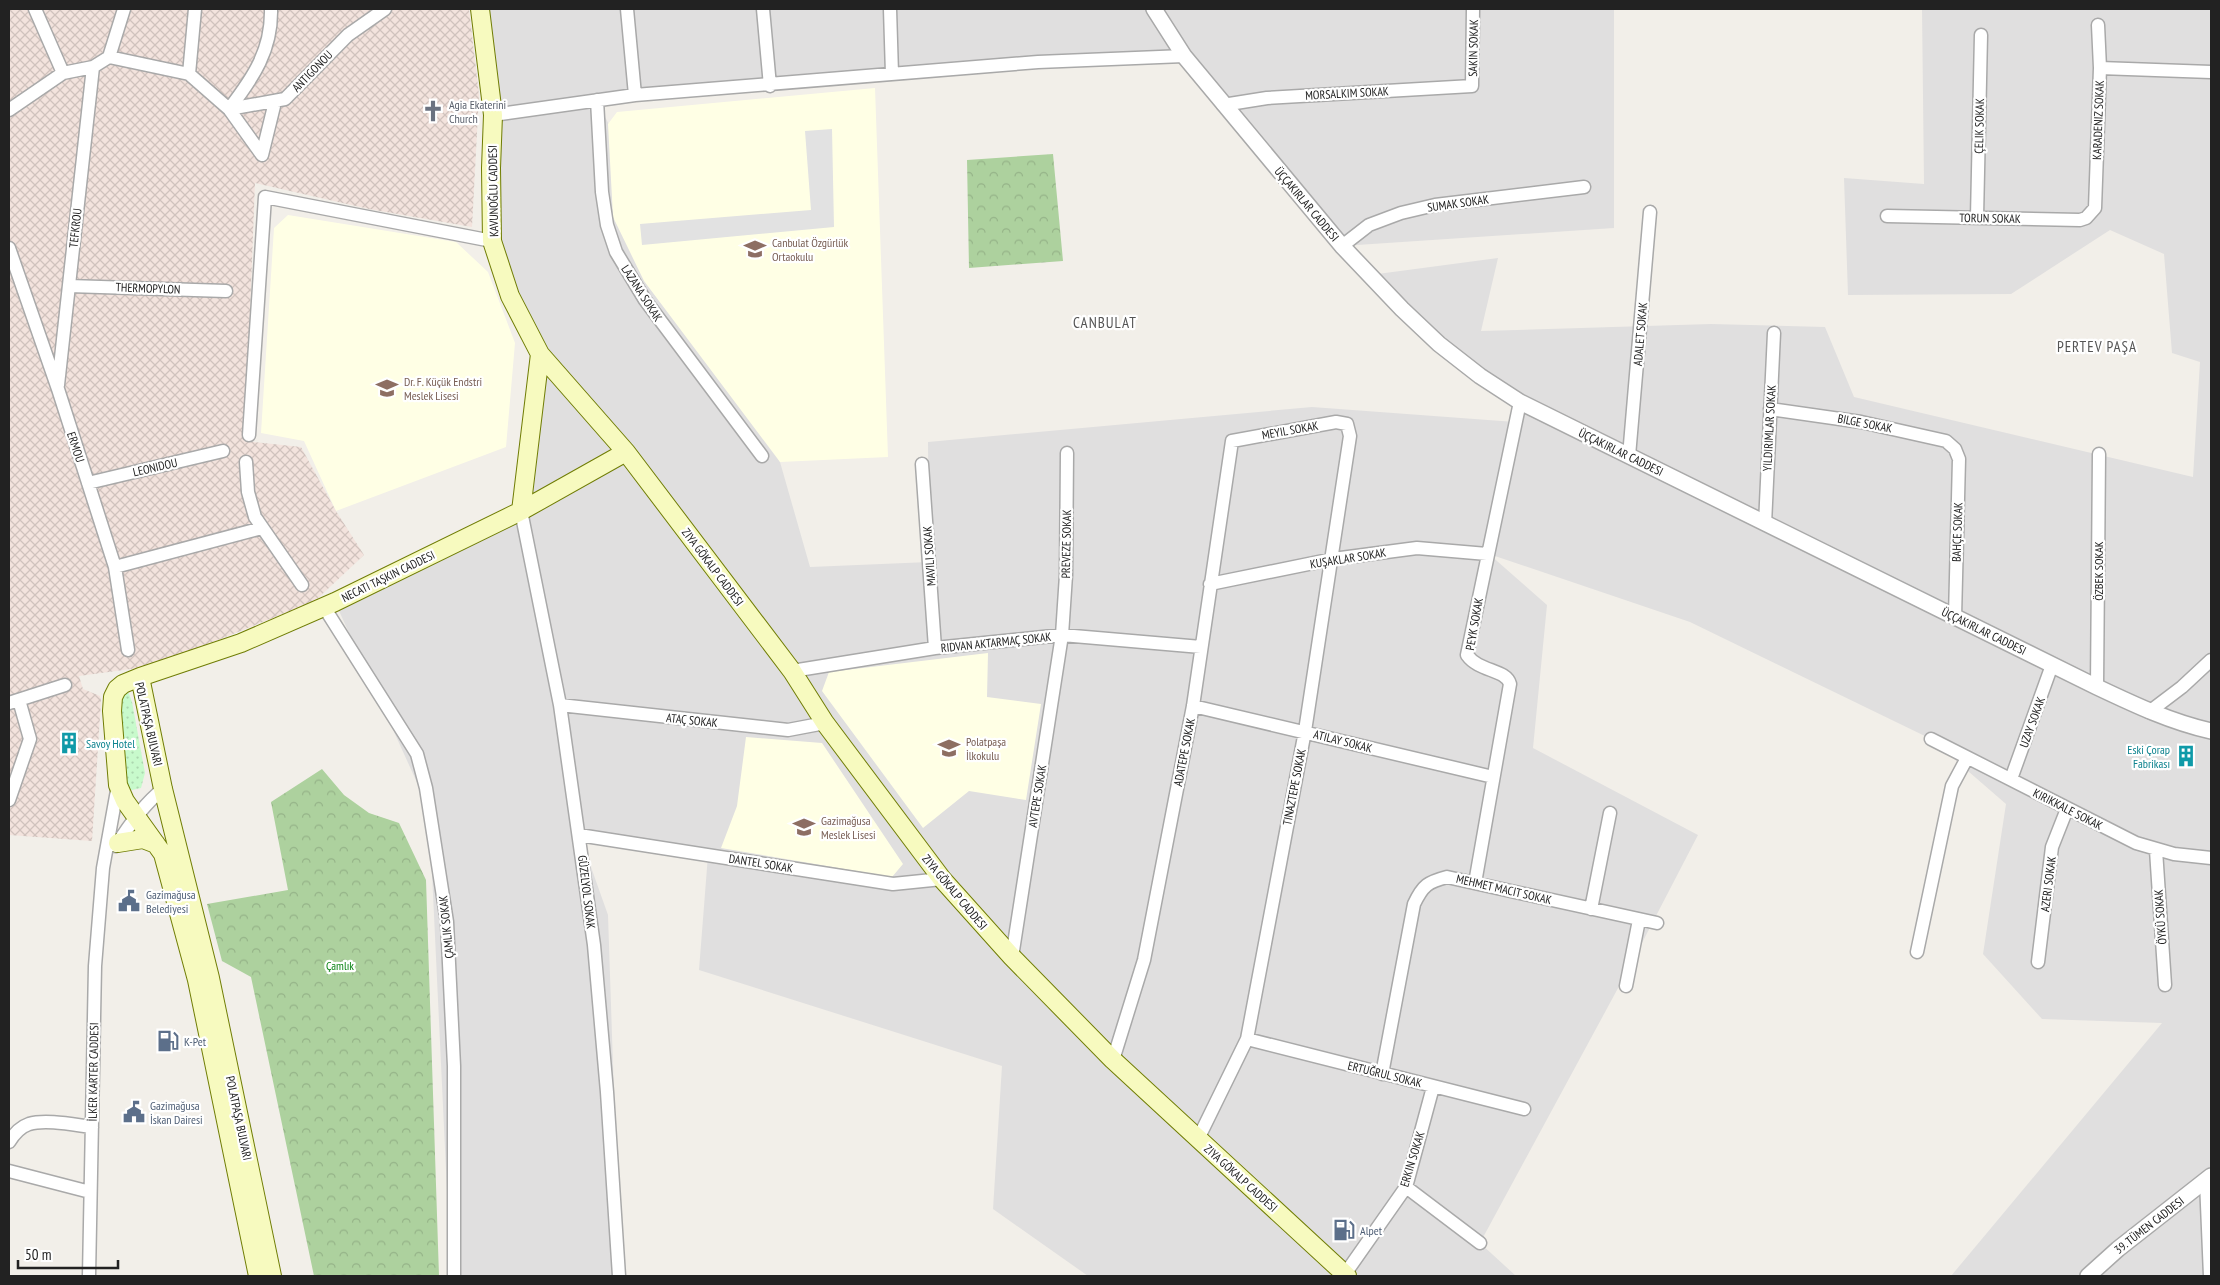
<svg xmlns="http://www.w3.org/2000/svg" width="2220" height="1285" font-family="'PT Sans Narrow',sans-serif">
	<defs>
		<pattern id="military-cross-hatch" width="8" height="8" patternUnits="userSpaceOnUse" patternTransform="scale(1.25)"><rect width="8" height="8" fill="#f3e3dd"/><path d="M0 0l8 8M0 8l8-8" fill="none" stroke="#d0c2bd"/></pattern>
		<pattern id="forest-crowns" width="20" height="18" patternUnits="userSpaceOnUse" patternTransform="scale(1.25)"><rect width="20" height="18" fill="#add19e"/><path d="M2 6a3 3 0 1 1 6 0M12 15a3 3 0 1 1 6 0" fill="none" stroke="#95b388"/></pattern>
		<pattern id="park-dots" width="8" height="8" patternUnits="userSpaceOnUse" patternTransform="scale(1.25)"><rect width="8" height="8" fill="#c8facc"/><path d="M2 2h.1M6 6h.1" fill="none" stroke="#acd6af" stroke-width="1.8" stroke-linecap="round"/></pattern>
	</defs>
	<rect width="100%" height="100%" fill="#f2efe9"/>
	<path fill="#e0dfdf" d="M 482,9 L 1614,9 L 1614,228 L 1342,246 L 1184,56 L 597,101 L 780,462 L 810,567 L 929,562 L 928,442 L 1312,407 L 1515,422 L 1520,402 L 1480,376 L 1370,275 L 1498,258 L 1481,331 L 1711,324 L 1825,327 L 1854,397 L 2193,477 L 2200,362 L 2172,353 L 2164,254 L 2110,230 L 2011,294 L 1848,295 L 1844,178 L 1924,184 L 1922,9 L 2211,9 L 2211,1276 L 1951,1276 L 2162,1023 L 2042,1019 L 1983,954 L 2006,804 L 1931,739 L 1690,622 L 1489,554 L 1547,605 L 1533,748 L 1698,835 L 1630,966 L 1480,1243 L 1516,1276 L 1088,1276 L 993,1209 L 1002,1066 L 699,970 L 708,855 L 580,836 L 608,915 L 620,1276 L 451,1276 L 429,809 L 335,602 L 524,509 L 536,347 L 492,241 Z"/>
	<path fill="#ffffe5" d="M 875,88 L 888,457 L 780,462 L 644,281 L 613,217 L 608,124 L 617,112 Z
		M 288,215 L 456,242 L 488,272 L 515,343 L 506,447 L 336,511 L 304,441 L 261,433 L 274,228 Z
		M 988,653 L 987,697 L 1041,704 L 1026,800 L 969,791 L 923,828 L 822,691 L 829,672 Z
		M 746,737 L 822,743 L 903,864 L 892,877 L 721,848 L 737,806 Z"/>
	<path fill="url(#military-cross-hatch)" d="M 9,9 L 469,9 L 479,95 L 472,227 L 369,209 L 255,183 L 245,441 L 301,447 L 336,511 L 364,555 L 315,601 L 153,666 L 79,676 L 83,689 L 100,696 L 101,701 L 92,841 L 9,835 Z"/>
	<path fill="url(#forest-crowns)" d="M 1053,154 L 1063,261 L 969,268 L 967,160 Z
		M 322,769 L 344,795 L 369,813 L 399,823 L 426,880 L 439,1276 L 314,1276 L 251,977 L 222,961 L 207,904 L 288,890 L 271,802 Z"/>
	<path fill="url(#park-dots)" d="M 128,691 L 132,702 L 145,773 L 141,788 L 132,790 L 127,788 L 119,704 L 120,694 Z"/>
	<path fill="#e2e2e2" d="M 832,129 L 834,227 L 642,245 L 640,224 L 811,210 L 805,131 Z"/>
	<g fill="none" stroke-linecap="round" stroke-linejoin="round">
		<g stroke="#a9a9a9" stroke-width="15">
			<path id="minor" d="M 35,9 L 63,73
				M 627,9 L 635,95
				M 763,9 L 770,86
				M 890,9 L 892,74
				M 109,57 L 189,74 L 229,109 L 262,155
				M 109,57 L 124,9
				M 2100,68 L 2211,72
				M 189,74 L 195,9
				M 597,100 L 602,192 L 607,225 L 616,252 L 645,300 L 762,456
				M 1223,105 L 1267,98 L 1472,86 L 1473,9
				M 229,109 L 285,99 L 348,35 L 385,9
				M 229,109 C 253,78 272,50 271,9
				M 9,110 L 63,73 L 93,67 L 109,57
				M 493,115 L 635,95 L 1038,62 L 1184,56
				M 262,155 L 275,102
				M 1887,216 L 2080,220 L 2086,218 L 2095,208 L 2100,68 L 2098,25
				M 1977,217 L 1981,35
				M 1342,246 L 1369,225 L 1401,213 L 1435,205 L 1584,187
				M 9,248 L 58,389 L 115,567 L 128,650
				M 69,286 L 226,291
				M 58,385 L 93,67
				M 1770,409 L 1861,422 L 1946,441 L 1955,449 L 1959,459 L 1955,617
				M 249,435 L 265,197 L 492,241
				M 1629,456 L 1650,212
				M 246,462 L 248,492 L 255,517 L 302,585
				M 922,464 L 935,648
				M 88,483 L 223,451
				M 521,511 L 560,705 L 594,945 L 607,1092 L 619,1276
				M 1765,524 L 1774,333
				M 115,567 L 262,528
				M 1210,584 L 1333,559 L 1417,548 L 1487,554
				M 324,607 L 417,754 L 426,788 L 447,922 L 454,1066 L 454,1276
				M 792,671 L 935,648 L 1062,635 L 1201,647
				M 2097,687 L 2099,454
				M 9,703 L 65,685
				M 560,705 L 788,730 L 825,723
				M 1193,706 L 1493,777
				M 2149,712 L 2182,687 L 2211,660
				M 1931,739 L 2136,843 L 2174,854 L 2211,858
				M 2011,779 L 2052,665
				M 9,800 L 30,739 L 19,700
				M 579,835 L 893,884 L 942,879
				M 116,846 C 129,825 143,805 163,789
				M 2156,850 L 2165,985
				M 1475,883 L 1510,684 C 1506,669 1479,672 1467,655 L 1520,402
				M 1591,909 L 1610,813
				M 1917,952 L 1952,786 L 1967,758
				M 1012,957 L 1062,635 L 1066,575 L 1067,453
				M 2038,962 L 2052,847 L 2067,809
				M 1626,986 L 1639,920
				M 1247,1039 L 1524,1109
				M 1113,1060 L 1144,960 L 1193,706 L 1232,441 L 1336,422 L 1347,424 L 1350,436 L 1305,731 L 1247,1039 L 1198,1139
				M 1382,1074 L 1414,904 C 1423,885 1428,882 1447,877 L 1657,923
				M 9,1142 C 14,1134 20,1127 29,1124 C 46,1119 75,1125 92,1127
				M 9,1171 L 90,1192
				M 2206,1181 L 2210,1276
				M 1406,1187 L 1480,1243
				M 1345,1274 L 1406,1187 L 1433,1087
				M 89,1276 L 95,966 L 103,868 L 118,785"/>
		</g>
		<g stroke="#a9a9a9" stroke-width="18">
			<path id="tertiary" d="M 1154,9 L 1184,56 L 1342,246 L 1402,309 L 1439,344 L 1480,376 L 1520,402 L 2097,687 C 2135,705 2171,722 2211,731
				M 2088,1276 L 2118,1249 L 2211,1176"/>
		</g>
		<g stroke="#707d05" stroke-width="20">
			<path id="secondary" d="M 480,9 L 493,115 L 491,168 L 492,241 L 510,296 L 540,354 L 626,452 L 792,671 L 825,723 L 942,879 L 1012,957 L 1113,1060 L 1347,1276
				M 521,511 L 540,354
				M 140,677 L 163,789 L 210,978 L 272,1276
				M 118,843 L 143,839 L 156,844
				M 258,1276 L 197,980 L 163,854 L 125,801 L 118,785 L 112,711 L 113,697 L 117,689 L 123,684 L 140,677 L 241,643 L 335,602 L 521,511 L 626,452"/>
		</g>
		<use href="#minor" stroke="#fff" stroke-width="12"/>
		<use href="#tertiary" stroke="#fff" stroke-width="15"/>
		<use href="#secondary" stroke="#f7fabf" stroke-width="18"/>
	</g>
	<defs>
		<g id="church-bare" transform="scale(1.725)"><path d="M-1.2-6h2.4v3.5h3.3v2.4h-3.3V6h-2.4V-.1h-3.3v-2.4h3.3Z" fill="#6b7280" stroke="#fff" stroke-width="2.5" paint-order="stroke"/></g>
		<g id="school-bare" transform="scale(1.725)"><path d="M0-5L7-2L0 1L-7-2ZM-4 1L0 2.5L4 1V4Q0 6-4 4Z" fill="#8d6e63" stroke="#fff" stroke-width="2.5" paint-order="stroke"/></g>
		<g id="building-bare" transform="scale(1.725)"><path d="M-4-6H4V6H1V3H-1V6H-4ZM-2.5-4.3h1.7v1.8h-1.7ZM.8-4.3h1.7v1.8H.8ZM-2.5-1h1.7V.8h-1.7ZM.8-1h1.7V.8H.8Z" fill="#0f9aa8" stroke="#fff" stroke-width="2.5" paint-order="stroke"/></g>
		<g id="civic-bare" transform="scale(1.725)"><path d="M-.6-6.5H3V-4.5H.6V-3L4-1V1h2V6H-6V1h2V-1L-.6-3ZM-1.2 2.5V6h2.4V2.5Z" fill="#5c6f8a" stroke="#fff" stroke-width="2.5" paint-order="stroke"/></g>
		<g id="fuel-bare" transform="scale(1.725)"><path d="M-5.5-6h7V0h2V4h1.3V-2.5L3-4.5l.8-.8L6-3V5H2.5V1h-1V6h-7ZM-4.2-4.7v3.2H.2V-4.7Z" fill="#5c6f8a" stroke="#fff" stroke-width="2.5" paint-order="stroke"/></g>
	</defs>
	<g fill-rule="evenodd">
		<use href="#church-bare" x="433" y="111"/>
		<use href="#school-bare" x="755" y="249"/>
		<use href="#school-bare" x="387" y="388"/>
		<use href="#building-bare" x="69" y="743"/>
		<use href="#school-bare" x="949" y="748"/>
		<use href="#building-bare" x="2186" y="756"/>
		<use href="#school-bare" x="804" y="827"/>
		<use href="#civic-bare" x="129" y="901"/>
		<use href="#fuel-bare" x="168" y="1041"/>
		<use href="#civic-bare" x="134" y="1112"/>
		<use href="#fuel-bare" x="1344" y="1230"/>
	</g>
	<g text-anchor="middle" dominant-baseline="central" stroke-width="4.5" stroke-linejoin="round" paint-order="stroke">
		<g font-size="12" fill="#222" stroke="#fff">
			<text transform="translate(1473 48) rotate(-89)">SAKIN SOKAK</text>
			<text transform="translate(312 71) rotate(-46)">ANTIGONOU</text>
			<text transform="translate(1347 93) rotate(-3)">MORSALKIM SOKAK</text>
			<text transform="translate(2098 120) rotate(-88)">KARADENIZ SOKAK</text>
			<text transform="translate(1979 126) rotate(-89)">ÇELIK SOKAK</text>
			<text transform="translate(493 191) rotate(-91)">KAVUNOĞLU CADDESI</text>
			<text transform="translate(1458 203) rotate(-8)">SUMAK SOKAK</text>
			<text transform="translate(1307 204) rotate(50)">ÜÇÇAKIRLAR CADDESI</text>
			<text transform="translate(1990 218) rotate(1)">TORUN SOKAK</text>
			<text transform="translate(75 228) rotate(-84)">TEFKROU</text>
			<text transform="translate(148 288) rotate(2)">THERMOPYLON</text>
			<text transform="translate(642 293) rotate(57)">LAZANA SOKAK</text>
			<text transform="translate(1640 334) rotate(-85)">ADALET SOKAK</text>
			<text transform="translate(1865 423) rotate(11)">BILGE SOKAK</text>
			<text transform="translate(1769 428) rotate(-87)">YILDIRIMLAR SOKAK</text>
			<text transform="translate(1290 430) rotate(-10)">MEYIL SOKAK</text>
			<text transform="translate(76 447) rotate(72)">ERMOU</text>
			<text transform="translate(1621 452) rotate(26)">ÜÇÇAKIRLAR CADDESI</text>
			<text transform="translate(155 467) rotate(-13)">LEONIDOU</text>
			<text transform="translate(1957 532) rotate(-88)">BAHÇE SOKAK</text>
			<text transform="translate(1066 544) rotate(-89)">PREVEZE SOKAK</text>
			<text transform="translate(929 556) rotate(-94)">MAVILI SOKAK</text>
			<text transform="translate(1348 558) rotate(-9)">KUŞAKLAR SOKAK</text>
			<text transform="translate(713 567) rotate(53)">ZIYA GÖKALP CADDESI</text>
			<text transform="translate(2098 571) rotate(-90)">ÖZBEK SOKAK</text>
			<text transform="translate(388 576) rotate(-26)">NECATI TAŞKIN CADDESI</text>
			<text transform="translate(1474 624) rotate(-80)">PEYK SOKAK</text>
			<text transform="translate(1984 631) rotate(26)">ÜÇÇAKIRLAR CADDESI</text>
			<text transform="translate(996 642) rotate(-6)">RIDVAN AKTARMAÇ SOKAK</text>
			<text transform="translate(692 720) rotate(6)">ATAÇ SOKAK</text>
			<text transform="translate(2032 722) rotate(-70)">UZAY SOKAK</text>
			<text transform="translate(149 724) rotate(77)">POLATPAŞA BULVARI</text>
			<text transform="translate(1343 741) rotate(14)">ATILAY SOKAK</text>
			<text transform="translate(1184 752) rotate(-79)">ADATEPE SOKAK</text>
			<text transform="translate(1294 787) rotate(-79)">TINAZTEPE SOKAK</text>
			<text transform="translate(1037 796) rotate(-81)">AVTEPE SOKAK</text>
			<text transform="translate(2068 809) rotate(27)">KIRIKKALE SOKAK</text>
			<text transform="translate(761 863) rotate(9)">DANTEL SOKAK</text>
			<text transform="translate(2048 884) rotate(-83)">AZERI SOKAK</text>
			<text transform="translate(1504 889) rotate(13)">MEHMET MACIT SOKAK</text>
			<text transform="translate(587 892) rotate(83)">GÜZELYOL SOKAK</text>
			<text transform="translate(955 892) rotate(50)">ZIYA GÖKALP CADDESI</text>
			<text transform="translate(2160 917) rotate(-94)">ÖYKÜ SOKAK</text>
			<text transform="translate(446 927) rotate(-96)">ÇAMLIK SOKAK</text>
			<text transform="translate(93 1072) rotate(-89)">İLKER KARTER CADDESI</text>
			<text transform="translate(1385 1074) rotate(14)">ERTUĞRUL SOKAK</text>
			<text transform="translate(239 1118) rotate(78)">POLATPAŞA BULVARI</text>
			<text transform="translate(1412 1159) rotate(-73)">ERKIN SOKAK</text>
			<text transform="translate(1241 1178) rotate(42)">ZIYA GÖKALP CADDESI</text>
			<text transform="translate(2149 1225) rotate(-38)">39. TÜMEN CADDESI</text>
		</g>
		<g font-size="12" fill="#5b616d" stroke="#fff" text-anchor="start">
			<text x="449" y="104">Agia Ekaterini<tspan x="449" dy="14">Church</tspan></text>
		</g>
		<g font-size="12" fill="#785e54" stroke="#fff" text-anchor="start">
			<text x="772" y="242">Canbulat Özgürlük<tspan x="772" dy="14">Ortaokulu</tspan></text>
			<text x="404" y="381">Dr. F. Küçük Endstri<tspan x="404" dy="14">Meslek Lisesi</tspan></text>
			<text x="966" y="741">Polatpaşa<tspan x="966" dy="14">İlkokulu</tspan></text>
			<text x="821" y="820">Gazimağusa<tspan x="821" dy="14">Meslek Lisesi</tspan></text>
		</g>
		<g font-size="12" fill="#0d838f" stroke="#fff" text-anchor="start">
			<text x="86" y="743">Savoy Hotel</text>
			<text x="2170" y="749" text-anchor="end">Eski Çorap<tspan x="2170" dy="14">Fabrikası</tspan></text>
		</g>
		<g font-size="12" fill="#4e5e75" stroke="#fff" text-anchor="start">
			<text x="146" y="894">Gazimağusa<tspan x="146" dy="14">Belediyesi</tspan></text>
			<text x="184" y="1041">K-Pet</text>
			<text x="150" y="1105">Gazimağusa<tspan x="150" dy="14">İskan Dairesi</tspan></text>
			<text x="1360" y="1230">Alpet</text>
		</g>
		<g font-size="12" fill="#0c8416" stroke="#fff">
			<text x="340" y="965">Çamlık</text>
		</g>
		<g font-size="15" letter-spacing="1" fill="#555" stroke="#fff">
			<text x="1105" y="322">CANBULAT</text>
			<text x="2097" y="346">PERTEV PAŞA</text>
		</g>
	</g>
	<rect width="2220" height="1285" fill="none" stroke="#222222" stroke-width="20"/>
	<path d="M18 1260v8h100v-8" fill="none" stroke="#222222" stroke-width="2.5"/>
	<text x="25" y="1260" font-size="15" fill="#222222" stroke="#ffffff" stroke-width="4" paint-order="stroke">50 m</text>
</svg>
